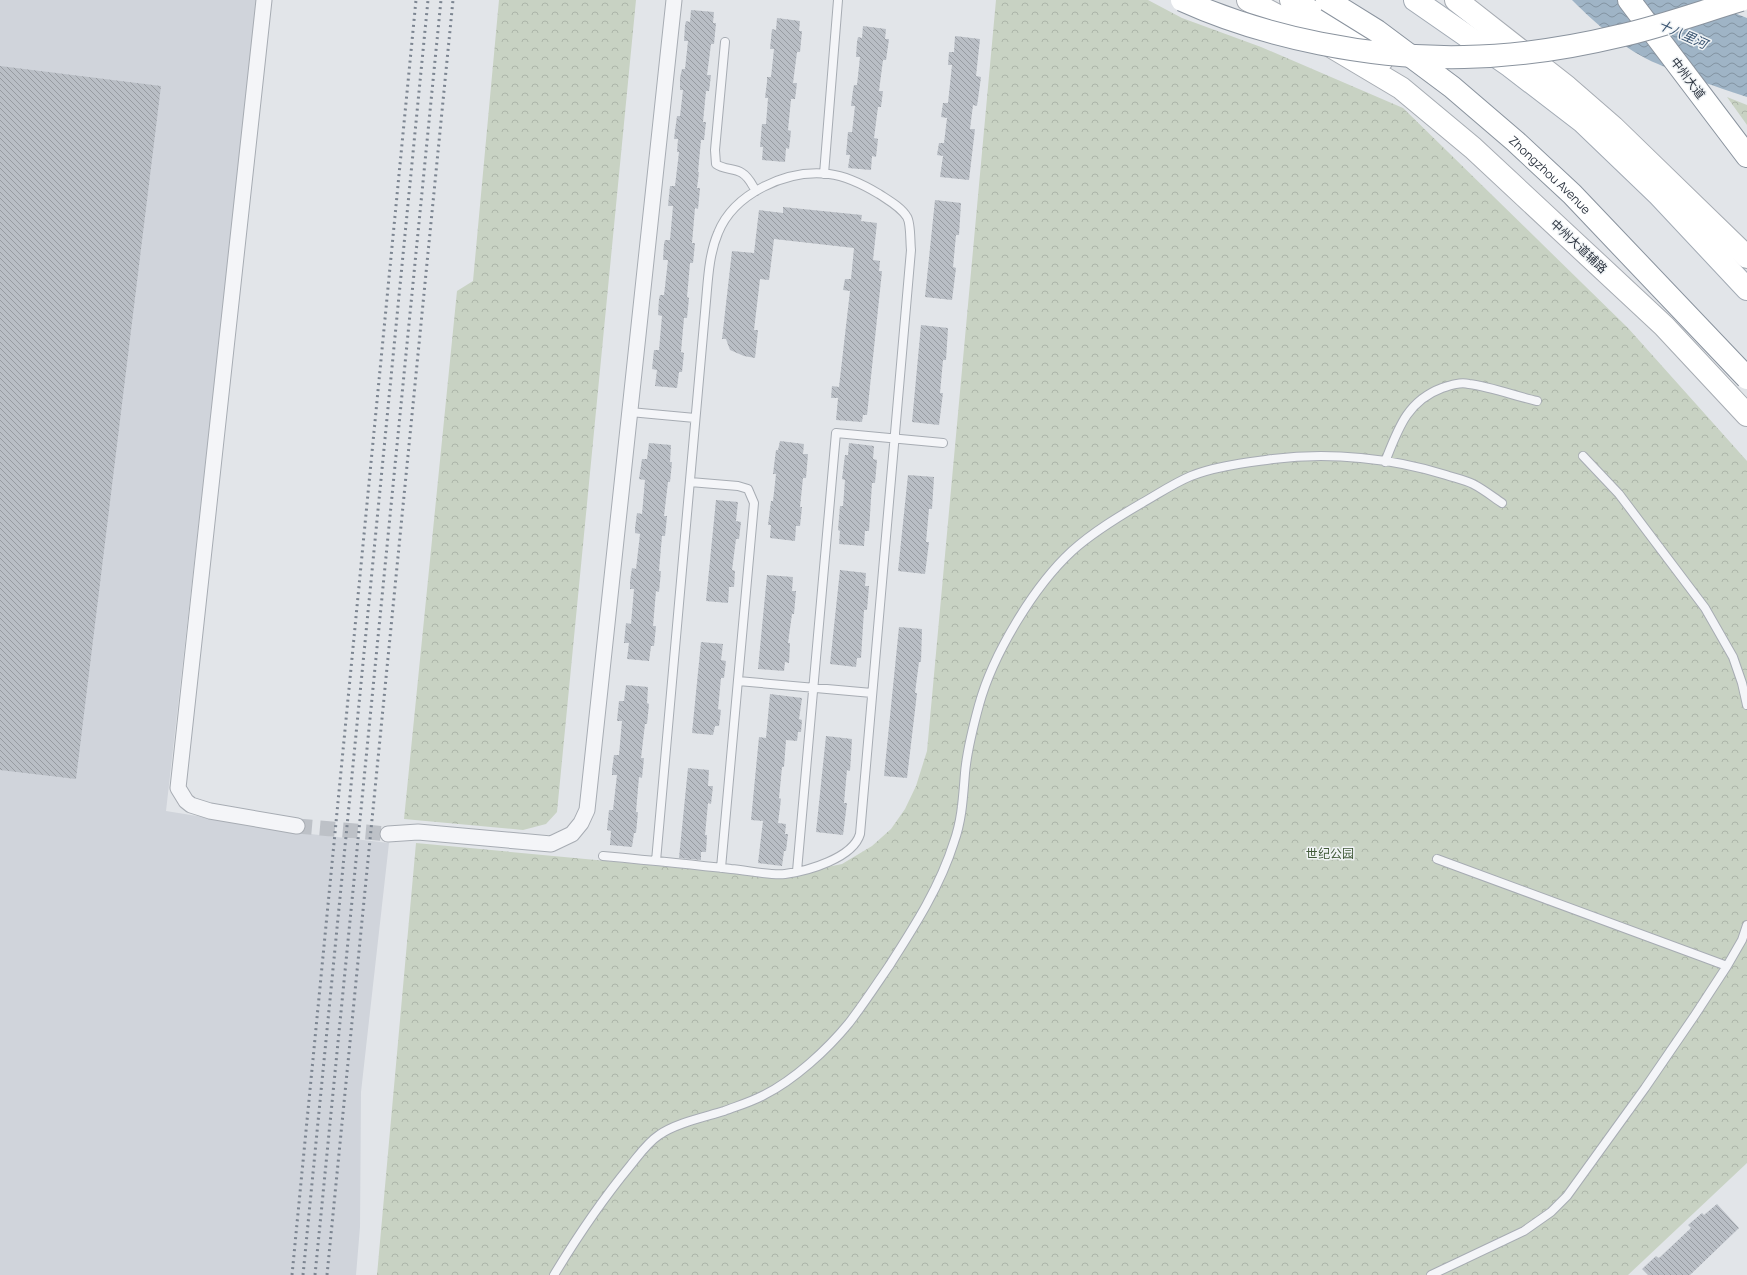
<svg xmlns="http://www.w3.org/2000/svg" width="1747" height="1275" font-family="Manrope,'Noto Sans SC',sans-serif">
	<defs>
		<pattern id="forest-crowns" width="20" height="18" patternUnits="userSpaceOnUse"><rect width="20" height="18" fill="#c8d2c3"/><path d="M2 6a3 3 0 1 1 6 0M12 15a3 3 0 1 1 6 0" fill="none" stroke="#acb5a9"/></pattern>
		<pattern id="water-waves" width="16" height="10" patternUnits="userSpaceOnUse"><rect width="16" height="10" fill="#9fb4c6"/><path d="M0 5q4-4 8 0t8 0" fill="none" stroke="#8293a2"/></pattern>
		<pattern id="building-back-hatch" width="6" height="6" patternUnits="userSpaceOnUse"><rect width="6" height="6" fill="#b9bec5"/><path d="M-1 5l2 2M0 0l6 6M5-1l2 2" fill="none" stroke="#979ba1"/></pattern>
	</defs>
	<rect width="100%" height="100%" fill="#e2e5e9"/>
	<path fill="#d0d4db" d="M 0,0 L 258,0 L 166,811 L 302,833 L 389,843 L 361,1092 L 360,1227 L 356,1275 L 0,1275 Z"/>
	<path fill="url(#forest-crowns)" d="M 499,0 L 636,0 L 557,812 L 546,824 L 523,830 L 404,819 L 457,291 L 473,281 Z
		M 996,0 L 1148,0 L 1182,18 L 1261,47 L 1403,108 L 1628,328 L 1747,461 L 1747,1163 L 1628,1275 L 377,1275 L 416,843 L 778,877 L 842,864 L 872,846 L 891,829 L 905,809 L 916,786 L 927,751 Z
		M 1727,97 L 1747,105 L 1747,125 Z"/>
	<path fill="url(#water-waves)" d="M 1572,0 L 1706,0 L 1712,4 L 1747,18 L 1747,97 C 1717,87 1686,77 1658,64 C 1626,51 1596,24 1572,0 Z"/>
	<path fill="url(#building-back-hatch)" d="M 691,10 L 714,12 L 713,23 L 716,23 L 714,44 L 711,44 L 707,75 L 711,75 L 709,91 L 706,91 L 703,122 L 706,122 L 704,140 L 701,140 L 698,172 L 699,172 L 697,188 L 700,188 L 698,209 L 695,208 L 692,243 L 695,243 L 693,263 L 690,263 L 687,297 L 689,298 L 687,318 L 684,318 L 681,352 L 684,353 L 682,372 L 679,372 L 677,388 L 655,386 L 657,370 L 652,369 L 654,350 L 659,350 L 662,316 L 658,315 L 659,299 L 660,295 L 664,295 L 668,260 L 663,260 L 664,244 L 665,240 L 670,240 L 673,206 L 668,206 L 670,186 L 675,186 L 679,152 L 677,152 L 678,139 L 674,139 L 675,131 L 677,116 L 680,116 L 683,90 L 680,90 L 680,78 L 682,69 L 685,69 L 688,41 L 684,41 L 685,26 L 686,21 L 690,22 Z
		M 777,18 L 800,21 L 799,31 L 802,31 L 800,52 L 797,52 L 793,83 L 797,83 L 795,99 L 791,99 L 788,130 L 791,131 L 789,149 L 786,148 L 785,162 L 762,160 L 763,147 L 760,147 L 762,124 L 766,124 L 768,98 L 765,98 L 767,82 L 767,77 L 771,77 L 774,49 L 770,49 L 772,29 L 776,30 Z
		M 863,26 L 886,29 L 885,39 L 889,39 L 886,60 L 883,60 L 879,91 L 883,91 L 881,107 L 878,107 L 874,138 L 878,139 L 876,157 L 872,156 L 871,170 L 848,168 L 850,155 L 846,155 L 848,132 L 852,132 L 855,106 L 851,106 L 853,90 L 854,85 L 857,85 L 860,57 L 856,57 L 857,42 L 858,37 L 862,38 Z
		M 955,36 L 980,39 L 976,76 L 981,77 L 977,106 L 973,105 L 970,129 L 975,129 L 969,180 L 940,177 L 943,156 L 937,155 L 939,143 L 944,143 L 947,118 L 941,117 L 943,103 L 948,103 L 952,65 L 948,65 L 949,52 L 954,52 Z
		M 0,66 L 161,86 L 76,779 L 0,770 Z
		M 935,200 L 961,203 L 959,235 L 956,235 L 953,267 L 956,268 L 952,300 L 925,297 Z
		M 783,207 L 862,215 L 861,221 L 877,223 L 873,260 L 880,261 L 879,271 L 882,271 L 867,415 L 863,415 L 862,422 L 836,420 L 838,398 L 831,398 L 832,386 L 839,387 L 850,291 L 843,290 L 845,279 L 851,279 L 854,248 L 774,239 L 769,280 L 760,279 L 754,330 L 758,330 L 755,358 L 744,356 L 730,350 L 726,339 L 722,339 L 732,251 L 754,253 L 759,210 L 783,213 Z
		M 921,325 L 948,328 L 946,360 L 943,360 L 940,393 L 943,393 L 939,425 L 912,422 Z
		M 780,441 L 804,444 L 803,454 L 808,454 L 806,478 L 803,478 L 800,507 L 802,507 L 800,526 L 796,526 L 795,541 L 770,538 L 771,525 L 768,525 L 771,501 L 773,501 L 776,474 L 773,474 L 776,450 L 778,450 Z
		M 649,443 L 671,445 L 670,462 L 672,462 L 670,482 L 668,482 L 664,516 L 667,516 L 665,536 L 662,536 L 659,571 L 661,571 L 659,592 L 656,591 L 653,626 L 656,626 L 654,646 L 651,646 L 649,661 L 627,659 L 629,643 L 624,643 L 626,623 L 631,624 L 634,589 L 630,589 L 630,581 L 632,568 L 636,569 L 640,534 L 635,533 L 635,528 L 637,513 L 642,514 L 645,480 L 639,479 L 642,459 L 647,459 Z
		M 849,443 L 874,446 L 873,459 L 877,460 L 875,483 L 872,483 L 869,531 L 865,531 L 864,546 L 839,544 L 840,531 L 838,530 L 840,506 L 843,506 L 845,480 L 842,479 L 845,455 L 848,455 Z
		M 908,475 L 934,477 L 932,509 L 929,509 L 926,542 L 929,542 L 925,574 L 898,571 Z
		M 716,500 L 738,502 L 736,521 L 741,522 L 739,539 L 736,539 L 732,570 L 735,571 L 734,587 L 729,587 L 728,603 L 706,601 Z
		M 840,570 L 866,573 L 865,586 L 869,586 L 867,610 L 864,610 L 861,658 L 857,658 L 856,667 L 830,664 Z
		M 767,575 L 793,577 L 792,591 L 796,591 L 794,614 L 792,614 L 788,643 L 790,643 L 789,663 L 785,662 L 784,671 L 758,669 Z
		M 899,627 L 922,629 L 921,662 L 919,662 L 915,693 L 917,693 L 907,778 L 884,776 Z
		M 701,642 L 723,644 L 721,660 L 726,661 L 724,678 L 721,678 L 718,709 L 721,710 L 719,726 L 715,726 L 713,735 L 692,733 Z
		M 626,685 L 648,687 L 647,703 L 649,704 L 647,724 L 645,724 L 641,758 L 644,758 L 642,778 L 639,777 L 636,812 L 638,812 L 636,833 L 634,833 L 632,847 L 610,845 L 611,831 L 607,830 L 609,810 L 613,810 L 617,775 L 612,775 L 612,770 L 614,755 L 619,755 L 622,721 L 617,721 L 619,701 L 624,701 Z
		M 770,694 L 802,698 L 799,719 L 802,720 L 801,732 L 798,732 L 797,741 L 786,740 L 784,767 L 782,767 L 779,798 L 781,799 L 778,823 L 786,824 L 785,834 L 788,834 L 786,851 L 784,851 L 782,866 L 758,863 L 763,821 L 751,820 L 759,737 L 766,738 Z
		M 826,736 L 852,739 L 850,771 L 847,770 L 844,803 L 847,803 L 843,835 L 816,832 Z
		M 688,768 L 709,770 L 708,786 L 713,786 L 711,804 L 708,803 L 705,835 L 707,835 L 706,852 L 701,852 L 701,860 L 679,858 Z
		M 1717,1204 L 1739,1228 L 1690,1275 L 1648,1275 L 1642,1269 L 1656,1256 L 1659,1258 L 1691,1228 L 1688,1225 L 1702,1213 L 1704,1215 Z"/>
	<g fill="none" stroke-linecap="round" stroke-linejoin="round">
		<path stroke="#bdc1c7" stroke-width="15" stroke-dasharray="15 8" stroke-linecap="butt" d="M 297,826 L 388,834"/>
		<g stroke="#a7acb3" stroke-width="10">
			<path id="lane" d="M 725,42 L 715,150 L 716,164 C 724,170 735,168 742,173 C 749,177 752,185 756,191
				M 824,174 L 838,0
				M 630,412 L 695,418
				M 1583,456 L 1619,494 L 1705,608 L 1733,657 L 1742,683 L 1747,705
				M 1385,462 C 1398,429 1407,401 1442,388 C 1451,385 1460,382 1469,384 C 1492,387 1515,396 1537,401
				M 690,482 L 738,486 L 748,489 L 754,503 L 721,868
				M 738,681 L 872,693
				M 603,856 C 646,860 688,864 731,869 C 746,870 771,876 785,874 C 808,871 853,858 860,834 L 911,250 C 910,242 911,223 907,217 C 901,207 888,200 879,194 C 864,185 846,176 829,174 C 787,169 734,193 718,233 C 709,254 708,279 706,301 L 656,861
				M 1437,859 L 1727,966
				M 797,871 L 836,433 L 943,443
				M 554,1275 C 577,1237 602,1200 630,1166 C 639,1155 647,1143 659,1135 C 676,1123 705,1117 724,1111 C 737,1106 751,1102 764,1095 C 794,1080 827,1050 849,1023 C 863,1005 876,985 889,966 C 914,927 940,887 954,842 C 962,820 963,797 965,773 C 967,750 973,727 979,705 C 993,654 1034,586 1072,551 C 1093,532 1118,517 1142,503 C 1158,494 1174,483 1191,476 C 1216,466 1246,463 1273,459 C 1330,452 1392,458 1446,475 C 1455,478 1465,480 1473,484 C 1483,489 1493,497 1502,503
				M 1431,1275 L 1524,1231 L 1551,1212 L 1567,1196 L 1645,1088 L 1695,1015 L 1727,966 L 1742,940 L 1747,925"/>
		</g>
		<g stroke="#a7acb3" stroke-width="17">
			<path id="street" d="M 264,0 L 178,788 L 186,801 L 191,805 L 210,811 L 297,826
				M 388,834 L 418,832 L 551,844 L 572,834 L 581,823 L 587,810 L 674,0"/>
		</g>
		<g stroke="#a7acb3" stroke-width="24">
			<path id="secondary" d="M 1248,0 L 1302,29 L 1401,88 L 1473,148 L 1664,326 L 1747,415
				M 1291,0 L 1371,44 L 1382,60
				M 1456,0 L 1567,87 L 1613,127 L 1747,257"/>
		</g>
		<g stroke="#a2aab4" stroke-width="24">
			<path id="primary" d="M 1415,0 L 1510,66 L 1583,122 L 1658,194 L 1747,289"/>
		</g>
		<g stroke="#8a939e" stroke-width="24">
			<path id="highway" d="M 1629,0 L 1747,156"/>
		</g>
		<use href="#lane" stroke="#f4f5f8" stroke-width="8"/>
		<use href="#street" stroke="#f4f5f8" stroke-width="15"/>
		<use href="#secondary" stroke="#fff" stroke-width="22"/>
		<use href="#primary" stroke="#fff" stroke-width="22"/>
		<use href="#highway" stroke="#fff" stroke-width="22"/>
		<path stroke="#7c8591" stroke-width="3" stroke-dasharray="2 4" stroke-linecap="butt" d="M 292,1275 L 416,0
			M 303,1275 L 428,0
			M 315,1275 L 441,0
			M 327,1275 L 453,0"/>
		<g stroke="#8a939e" stroke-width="24" stroke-linecap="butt">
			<g id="highway-bridge">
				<path d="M 1182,0 C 1266,38 1372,59 1464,57 C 1516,56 1569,48 1619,36 C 1660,27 1701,12 1741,0"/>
				<path id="s1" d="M 1327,0 L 1377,31 L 1452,87 L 1515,141 L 1572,194 L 1747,378"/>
			</g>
		</g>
		<use href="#highway-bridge" stroke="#fff" stroke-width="22"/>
	</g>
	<g text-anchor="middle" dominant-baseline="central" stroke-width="3" stroke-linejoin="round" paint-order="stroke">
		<g font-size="12" fill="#2b333f" stroke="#f1f4f6">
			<text transform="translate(1688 78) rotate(53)">中州大道</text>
			<text stroke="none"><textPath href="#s1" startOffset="284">Zhongzhou Avenue</textPath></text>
			<text transform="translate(1579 246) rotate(43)">中州大道辅路</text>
		</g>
		<g font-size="12" fill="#415a39" stroke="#f1f4f6">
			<text x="1330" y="853">世纪公园</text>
		</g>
		<g font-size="13" font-style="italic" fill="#385370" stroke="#f1f4f6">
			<text transform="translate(1683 34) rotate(24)">十八里河</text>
		</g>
	</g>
</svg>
